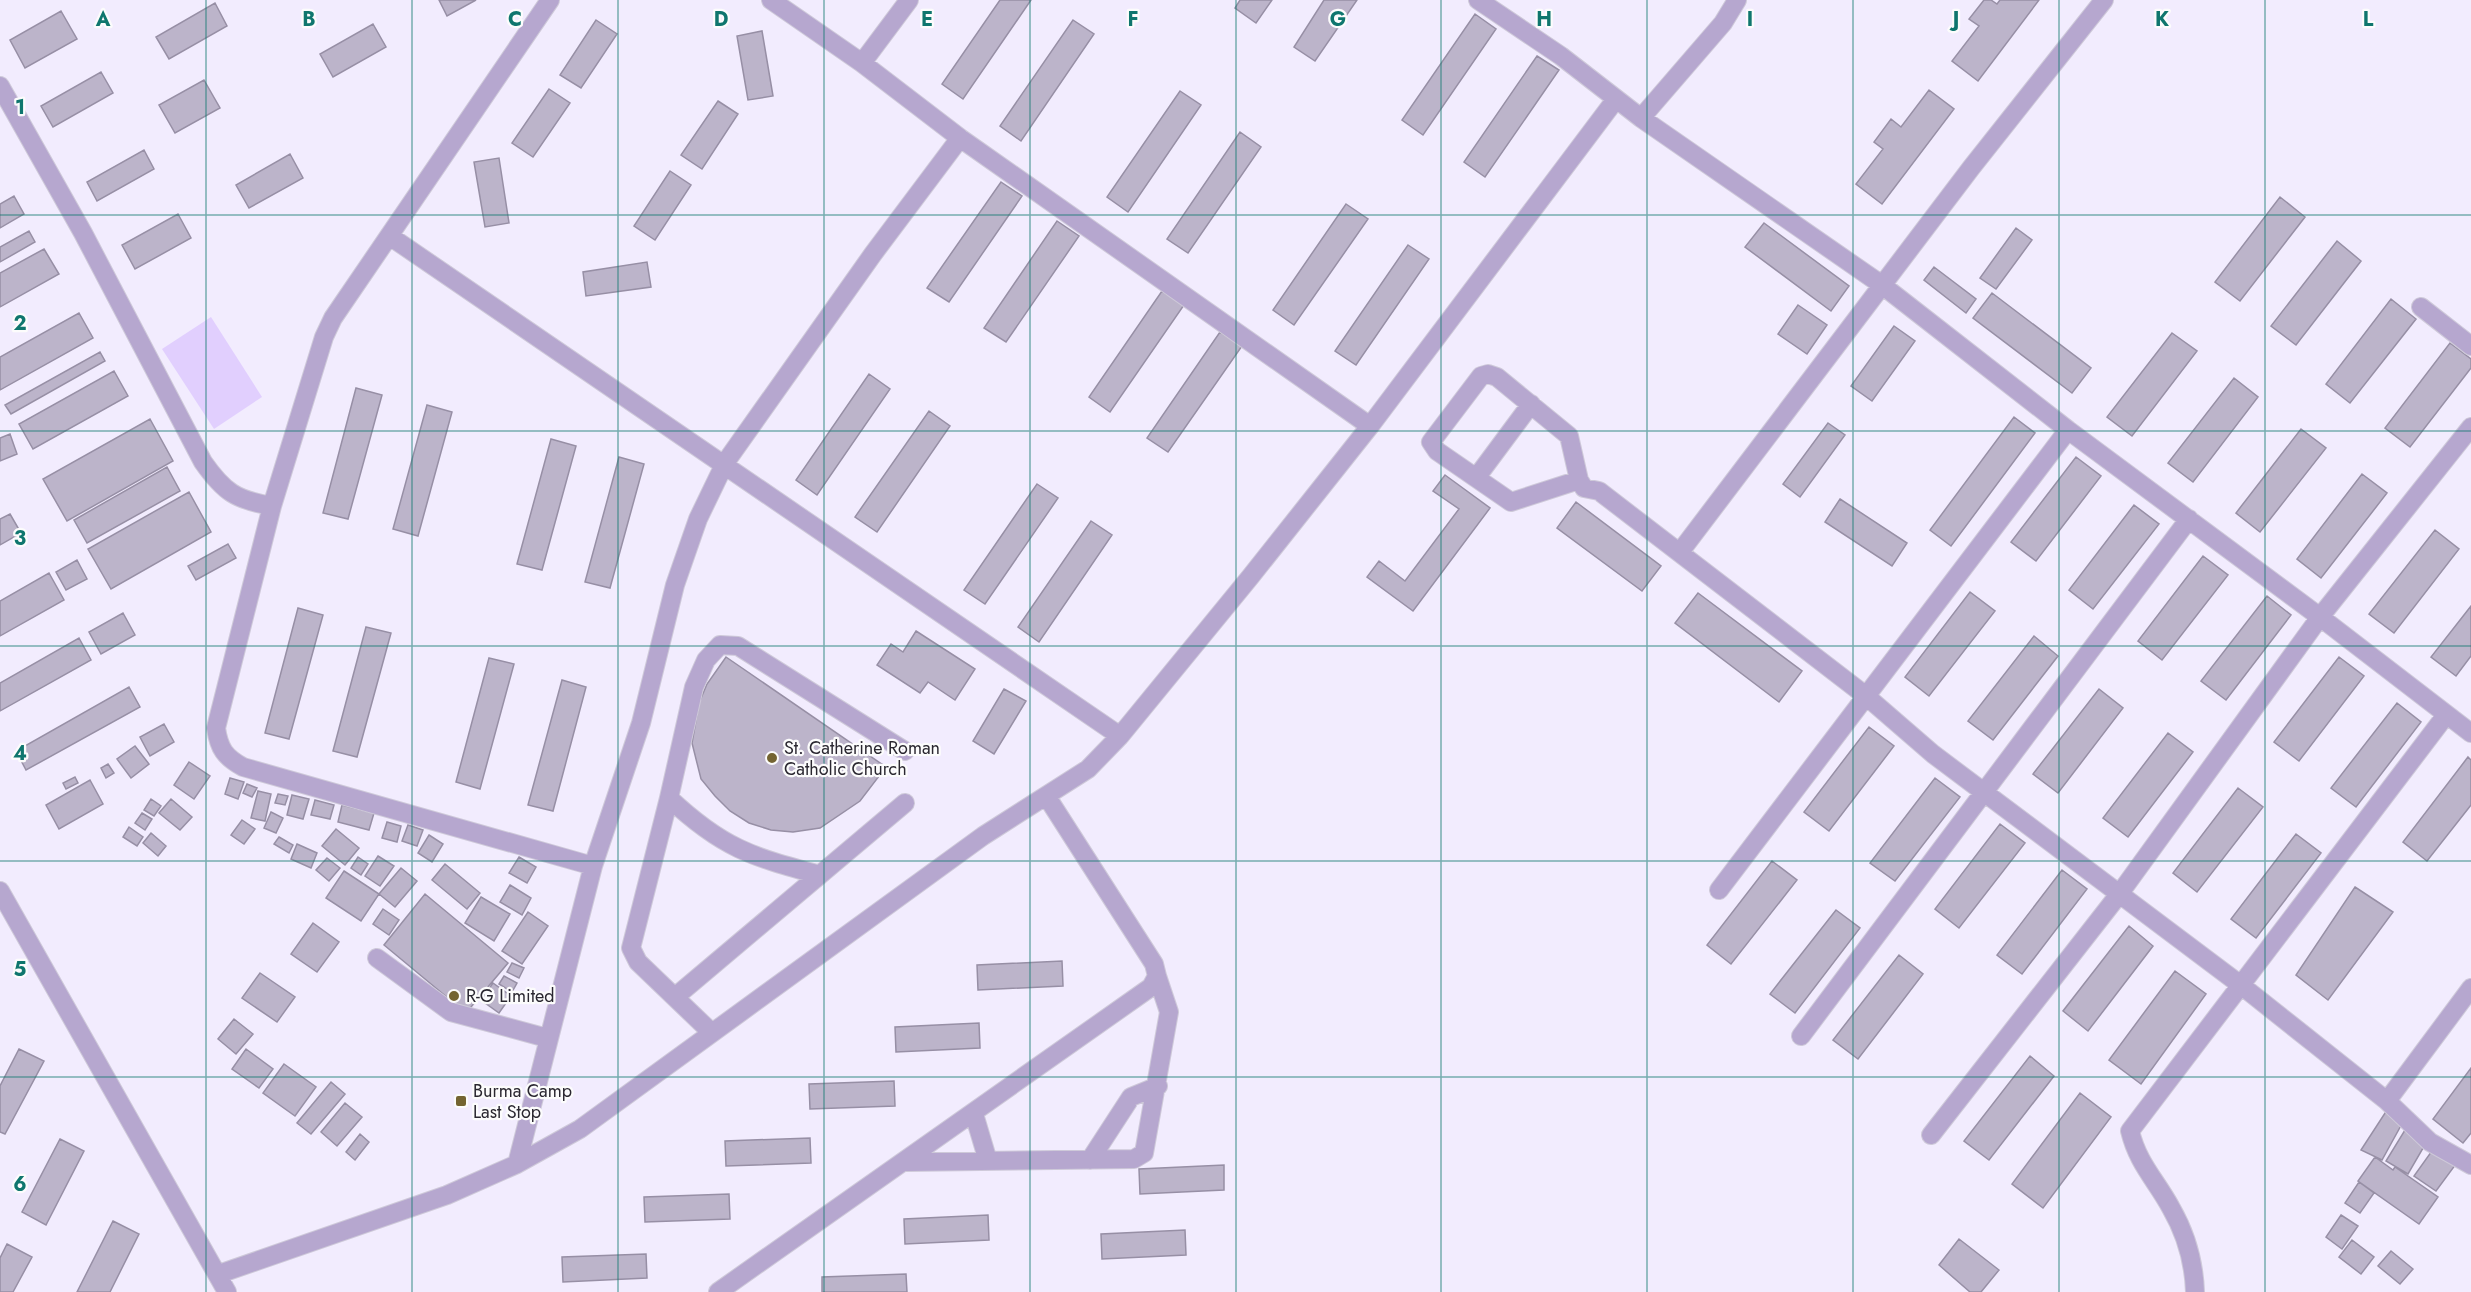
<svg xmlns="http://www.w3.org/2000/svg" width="2471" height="1292" font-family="Jost,sans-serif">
	<rect width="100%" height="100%" fill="#f2ecfe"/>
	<path fill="#e1cffe" d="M 211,317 L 262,397 L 214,429 L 162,349 Z"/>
	<path fill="#bcb4ca" stroke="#978fa5" stroke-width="1.5" d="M 439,0 L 476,0 L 447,16 Z
		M 1000,0 L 1031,0 L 963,99 L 942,84 Z
		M 1240,0 L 1272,0 L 1256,23 L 1235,8 Z
		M 1324,0 L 1357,0 L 1315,61 L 1294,47 Z
		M 1984,0 L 1991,0 L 1997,4 L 2000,0 L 2039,0 L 1978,81 L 1952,61 L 1979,26 L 1969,19 Z
		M 215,3 L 227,26 L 169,59 L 156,37 Z
		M 61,11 L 77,39 L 25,68 L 10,40 Z
		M 1475,14 L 1496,29 L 1423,135 L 1402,120 Z
		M 596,20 L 617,34 L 581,88 L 560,75 Z
		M 1073,20 L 1094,34 L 1021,141 L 1000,126 Z
		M 373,24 L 386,47 L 333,77 L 320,54 Z
		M 762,31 L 773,96 L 748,100 L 737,36 Z
		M 1537,56 L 1559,70 L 1485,177 L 1464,162 Z
		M 101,72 L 113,93 L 53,127 L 41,106 Z
		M 204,80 L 220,108 L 175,133 L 159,105 Z
		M 549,89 L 570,103 L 533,157 L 512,143 Z
		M 1929,90 L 1954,109 L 1882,204 L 1856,184 L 1883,149 L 1874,142 L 1891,119 L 1901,127 Z
		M 1180,91 L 1201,105 L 1128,212 L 1107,197 Z
		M 718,101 L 738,114 L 702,169 L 681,155 Z
		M 1240,132 L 1261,147 L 1188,253 L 1167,239 Z
		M 144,150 L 154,169 L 97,201 L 87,182 Z
		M 290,154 L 303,178 L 249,208 L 236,185 Z
		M 499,158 L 509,223 L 485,227 L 474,162 Z
		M 670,171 L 691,185 L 655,240 L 634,226 Z
		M 1001,182 L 1022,196 L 949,302 L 927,288 Z
		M 14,196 L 24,214 L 0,228 L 0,204 Z
		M 2280,197 L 2305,217 L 2240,301 L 2215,282 Z
		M 1346,204 L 1368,219 L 1294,325 L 1273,310 Z
		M 178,214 L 191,238 L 135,269 L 122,245 Z
		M 1057,221 L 1079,236 L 1006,342 L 984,328 Z
		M 1764,223 L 1849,286 L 1831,311 L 1745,247 Z
		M 2016,228 L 2032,240 L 1996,289 L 1980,278 Z
		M 29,231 L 35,242 L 0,262 L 0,247 Z
		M 2337,241 L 2361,261 L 2296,345 L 2271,326 Z
		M 1408,245 L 1429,259 L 1356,365 L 1335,351 Z
		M 44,249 L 59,274 L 0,307 L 0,273 Z
		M 647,262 L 651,287 L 586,296 L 583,272 Z
		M 1934,267 L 1976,299 L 1966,313 L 1924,280 Z
		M 1162,291 L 1184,305 L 1110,412 L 1089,397 Z
		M 1992,293 L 2091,368 L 2072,393 L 1973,318 Z
		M 2391,299 L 2416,319 L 2350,403 L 2326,384 Z
		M 1798,305 L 1827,325 L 1807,354 L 1778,334 Z
		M 79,313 L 93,338 L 0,390 L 0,357 Z
		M 1894,326 L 1915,341 L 1872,401 L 1851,386 Z
		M 1220,332 L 1242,346 L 1168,452 L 1147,438 Z
		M 2172,333 L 2197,351 L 2132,436 L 2107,417 Z
		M 2450,343 L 2471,359 L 2471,368 L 2410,447 L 2385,428 Z
		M 100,352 L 105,361 L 11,414 L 5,405 Z
		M 114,371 L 128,396 L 33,449 L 19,424 Z
		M 869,374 L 890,389 L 817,495 L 796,480 Z
		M 2234,378 L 2258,397 L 2193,482 L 2168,463 Z
		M 356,388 L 382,395 L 348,519 L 323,513 Z
		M 427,405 L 452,412 L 418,536 L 393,529 Z
		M 929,411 L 950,426 L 877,532 L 855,517 Z
		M 2014,417 L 2035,433 L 1951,546 L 1930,530 Z
		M 150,419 L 173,461 L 67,521 L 43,479 Z
		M 1828,423 L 1845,435 L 1800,497 L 1783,484 Z
		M 2301,429 L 2326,448 L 2260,532 L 2236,513 Z
		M 10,434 L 17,454 L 0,461 L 0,438 Z
		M 551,439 L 576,446 L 542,570 L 517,564 Z
		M 619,457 L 644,464 L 610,588 L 585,582 Z
		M 2076,457 L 2101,476 L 2036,561 L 2011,542 Z
		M 167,467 L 180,491 L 87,543 L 74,520 Z
		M 2362,474 L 2387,493 L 2321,578 L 2297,559 Z
		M 1445,475 L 1490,508 L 1413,611 L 1367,577 L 1379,561 L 1405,581 L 1459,509 L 1433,491 Z
		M 1037,484 L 1058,498 L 985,604 L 964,590 Z
		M 189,492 L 211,532 L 111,589 L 88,549 Z
		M 1840,499 L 1907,543 L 1892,566 L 1825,522 Z
		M 1576,502 L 1661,566 L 1642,591 L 1557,528 Z
		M 2134,505 L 2159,524 L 2093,609 L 2069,590 Z
		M 10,514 L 21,533 L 0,545 L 0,519 Z
		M 1091,521 L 1112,535 L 1039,642 L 1018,627 Z
		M 2435,530 L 2459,549 L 2394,633 L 2369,614 Z
		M 228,544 L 236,558 L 196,580 L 188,566 Z
		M 2203,556 L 2228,575 L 2162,660 L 2138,641 Z
		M 77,560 L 87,579 L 66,590 L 56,572 Z
		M 49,573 L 64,600 L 0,636 L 0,601 Z
		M 1970,592 L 1995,611 L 1929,696 L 1905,677 Z
		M 1698,593 L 1802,671 L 1779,702 L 1675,623 Z
		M 2267,596 L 2291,615 L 2226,700 L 2201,681 Z
		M 2471,606 L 2471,656 L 2456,676 L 2431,657 Z
		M 298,608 L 323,615 L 289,739 L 265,733 Z
		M 123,613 L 135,635 L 101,654 L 89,632 Z
		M 366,627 L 391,633 L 357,757 L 333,751 Z
		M 916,631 L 975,669 L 955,700 L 928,682 L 920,693 L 877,665 L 891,644 L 903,652 Z
		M 2034,636 L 2058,656 L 1993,740 L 1968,721 Z
		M 79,638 L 91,660 L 0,711 L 0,683 Z
		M 726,657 L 886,767 L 860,801 L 820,828 L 793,832 L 771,830 L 749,823 L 730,811 L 715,796 L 701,779 L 692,743 L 699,703 L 707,684 Z
		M 2339,657 L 2364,676 L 2299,761 L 2274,742 Z
		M 489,658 L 514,664 L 480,789 L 456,782 Z
		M 562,680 L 586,687 L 553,811 L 528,805 Z
		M 129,687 L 140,707 L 26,770 L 16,751 Z
		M 1004,689 L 1026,701 L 994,754 L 973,741 Z
		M 2099,689 L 2123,708 L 2058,793 L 2033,774 Z
		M 2397,703 L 2421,722 L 2356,807 L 2331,788 Z
		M 164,724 L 174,742 L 150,756 L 140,737 Z
		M 1869,727 L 1894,746 L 1829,831 L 1804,812 Z
		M 2168,733 L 2193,752 L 2128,837 L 2103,818 Z
		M 135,746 L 149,764 L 131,778 L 117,759 Z
		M 2468,757 L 2471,760 L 2471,805 L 2427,861 L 2403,842 Z
		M 189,762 L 210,776 L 194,799 L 174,785 Z
		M 108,764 L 114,773 L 106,778 L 101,768 Z
		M 75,777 L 78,783 L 66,789 L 63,783 Z
		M 230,778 L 244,782 L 238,799 L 225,794 Z
		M 1935,778 L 1960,797 L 1895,881 L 1870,863 Z
		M 90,780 L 103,804 L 59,829 L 46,805 Z
		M 247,784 L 257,788 L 252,797 L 243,793 Z
		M 2238,788 L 2263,807 L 2197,892 L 2173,873 Z
		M 258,791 L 271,794 L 265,821 L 251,818 Z
		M 278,794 L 288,796 L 285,805 L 275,803 Z
		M 292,795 L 309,799 L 303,819 L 287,815 Z
		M 151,799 L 161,806 L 154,816 L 144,810 Z
		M 171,799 L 192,817 L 180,830 L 159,813 Z
		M 315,800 L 334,805 L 330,819 L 311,815 Z
		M 342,805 L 374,813 L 369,830 L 338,822 Z
		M 271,812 L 283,818 L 276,833 L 264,828 Z
		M 142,813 L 152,819 L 145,830 L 135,823 Z
		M 242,820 L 255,829 L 244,844 L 231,835 Z
		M 387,822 L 401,826 L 397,842 L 382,838 Z
		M 2000,824 L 2025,843 L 1959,928 L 1935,909 Z
		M 408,825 L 423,830 L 417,846 L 402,841 Z
		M 129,827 L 143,837 L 137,846 L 123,837 Z
		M 336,829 L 359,848 L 345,865 L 322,846 Z
		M 151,833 L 166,846 L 158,856 L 143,843 Z
		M 2296,834 L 2321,853 L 2256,938 L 2231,919 Z
		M 429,835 L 443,844 L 432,862 L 418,853 Z
		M 279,837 L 293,845 L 289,853 L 274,844 Z
		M 297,844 L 317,853 L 311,868 L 291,859 Z
		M 378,856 L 394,866 L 380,886 L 365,876 Z
		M 358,857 L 368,864 L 361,875 L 351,868 Z
		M 519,857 L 536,867 L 527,883 L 509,873 Z
		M 327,858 L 340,868 L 329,881 L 316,870 Z
		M 1772,861 L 1797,880 L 1731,964 L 1707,945 Z
		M 445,864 L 480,893 L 467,909 L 432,880 Z
		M 401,868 L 417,881 L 395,907 L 379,894 Z
		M 2062,870 L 2087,889 L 2022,974 L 1997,955 Z
		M 344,871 L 379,894 L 361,921 L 326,898 Z
		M 510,885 L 531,898 L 522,915 L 500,902 Z
		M 2355,887 L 2393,912 L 2328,1000 L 2296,975 Z
		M 425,894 L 508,963 L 466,1013 L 384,945 Z
		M 481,897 L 510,914 L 494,941 L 465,923 Z
		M 383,909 L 399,920 L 389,935 L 373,924 Z
		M 1836,910 L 1860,928 L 1795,1013 L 1770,994 Z
		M 528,912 L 548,926 L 522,964 L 502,951 Z
		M 313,923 L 339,942 L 317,972 L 291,954 Z
		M 2129,926 L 2153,946 L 2088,1031 L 2063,1011 Z
		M 1899,955 L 1923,974 L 1858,1059 L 1833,1040 Z
		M 1062,961 L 1063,986 L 978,990 L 977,965 Z
		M 512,963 L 524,968 L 519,978 L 507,972 Z
		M 2175,971 L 2206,994 L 2141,1084 L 2109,1060 Z
		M 260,973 L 295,997 L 277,1022 L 242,998 Z
		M 504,976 L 517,983 L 512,992 L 499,984 Z
		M 493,983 L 511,996 L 499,1013 L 481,1000 Z
		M 234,1019 L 253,1034 L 236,1054 L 218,1039 Z
		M 979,1023 L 980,1048 L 896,1052 L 895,1027 Z
		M 19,1049 L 44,1061 L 5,1134 L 0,1132 L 0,1086 Z
		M 246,1049 L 273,1069 L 259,1088 L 232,1069 Z
		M 2030,1056 L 2054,1076 L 1989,1160 L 1964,1141 Z
		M 284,1064 L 316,1087 L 295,1116 L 263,1093 Z
		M 2471,1068 L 2471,1133 L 2463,1143 L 2433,1119 Z
		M 894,1081 L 895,1106 L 810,1109 L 809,1084 Z
		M 331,1082 L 345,1094 L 311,1134 L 297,1123 Z
		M 2080,1093 L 2111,1117 L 2043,1208 L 2012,1184 Z
		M 345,1103 L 362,1117 L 337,1146 L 321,1132 Z
		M 2387,1110 L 2404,1120 L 2382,1160 L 2361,1150 Z
		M 2405,1130 L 2426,1143 L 2408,1174 L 2386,1161 Z
		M 360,1134 L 369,1142 L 355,1160 L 346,1152 Z
		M 810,1138 L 811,1163 L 726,1166 L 725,1141 Z
		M 60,1139 L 84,1151 L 46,1225 L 22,1212 Z
		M 2434,1148 L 2456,1164 L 2436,1191 L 2414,1176 Z
		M 2375,1157 L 2393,1170 L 2395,1167 L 2438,1197 L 2419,1224 L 2358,1181 Z
		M 1224,1165 L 1224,1190 L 1140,1194 L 1139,1169 Z
		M 2359,1182 L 2374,1193 L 2360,1213 L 2345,1203 Z
		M 729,1194 L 730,1219 L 645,1222 L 644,1197 Z
		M 988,1215 L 989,1240 L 905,1244 L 904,1219 Z
		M 2341,1215 L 2358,1226 L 2342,1249 L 2326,1237 Z
		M 113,1221 L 139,1234 L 110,1292 L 77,1292 Z
		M 1185,1230 L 1186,1255 L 1102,1259 L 1101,1234 Z
		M 1959,1239 L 1999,1270 L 1981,1292 L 1970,1292 L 1939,1265 Z
		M 2352,1240 L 2374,1257 L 2361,1274 L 2339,1257 Z
		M 7,1244 L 32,1257 L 13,1292 L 0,1292 L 0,1258 Z
		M 2391,1251 L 2413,1269 L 2400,1284 L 2378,1266 Z
		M 646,1254 L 647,1278 L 563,1282 L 562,1257 Z
		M 906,1274 L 907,1292 L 822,1292 L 822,1277 Z"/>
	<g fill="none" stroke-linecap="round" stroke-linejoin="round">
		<g stroke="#cec9d9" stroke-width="20">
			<path id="minor" d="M 550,0 L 333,318 L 324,337 L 272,506 L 216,728 C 219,749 225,757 243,767 L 593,866
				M 771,0 L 862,63 L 960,138 L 1370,426
				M 1478,0 L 1561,56 L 1641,118 L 1882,285 L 2068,430 L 2320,617 L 2471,733
				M 862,63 L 909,0
				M 0,86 L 83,233 L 203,462 C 224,492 236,500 272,506
				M 1641,118 L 1723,23 L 1737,0
				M 391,237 L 1120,736
				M 2421,307 L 2471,346
				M 1476,478 L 1531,404
				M 1579,480 L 1511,502 L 1437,451 L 1431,442 L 1481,376 L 1488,374 L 1497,377 L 1569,436 L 1579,480 L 1584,488 L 1599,491 L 1866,696 L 1933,754 L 2242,986 L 2387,1101 L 2430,1142 L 2471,1165
				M 1680,552 L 1971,168 L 2104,0
				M 669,798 C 722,848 752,857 820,875
				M 1719,890 L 2068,430
				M 0,891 L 227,1292
				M 377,958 L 451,1012 L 547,1038
				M 675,997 L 905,803
				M 712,1033 L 638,962 L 631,948 L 669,798 L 694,687 L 706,660 L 720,645 L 738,646 L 905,751
				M 1801,1036 L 2189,519
				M 2387,1101 L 2471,988
				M 974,1114 L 988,1161
				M 1931,1135 L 2120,893 L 2320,617 L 2471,427
				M 1090,1160 L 1131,1097 L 1158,1086
				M 906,1162 L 1134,1159 L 1144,1153 L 1169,1012 L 1157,976
				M 517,1164 L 593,866 L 641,723 L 675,585 L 698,519 L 725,463 L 873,254 L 960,138
				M 219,1274 L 447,1195 L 517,1164 L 580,1129 L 983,836 L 1088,769 L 1120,736 L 1251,576 L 1370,426 L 1616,99
				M 718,1292 L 1151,987 L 1157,976 L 1154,964 L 1047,797
				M 2195,1292 C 2194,1262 2186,1234 2171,1208 C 2156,1180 2138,1164 2130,1131 L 2446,715"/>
		</g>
		<use href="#minor" stroke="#b6a7cf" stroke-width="18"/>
	</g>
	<path fill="none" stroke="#0f766e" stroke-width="1.5" stroke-opacity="0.55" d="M 206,0 L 206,1292M 412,0 L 412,1292M 618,0 L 618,1292M 824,0 L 824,1292M 1030,0 L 1030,1292M 1236,0 L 1236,1292M 1441,0 L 1441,1292M 1647,0 L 1647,1292M 1853,0 L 1853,1292M 2059,0 L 2059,1292M 2265,0 L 2265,1292M 0,215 L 2471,215M 0,431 L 2471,431M 0,646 L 2471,646M 0,861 L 2471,861M 0,1077 L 2471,1077"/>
	<g fill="#746432" stroke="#fcfcfc" stroke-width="2">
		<circle cx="772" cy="758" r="6"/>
		<circle cx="454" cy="996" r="6"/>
		<rect x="455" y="1095" width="12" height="12" rx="3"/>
	</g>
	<g text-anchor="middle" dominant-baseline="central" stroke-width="4.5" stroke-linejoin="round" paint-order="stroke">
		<g font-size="18" fill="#2a2730" stroke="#fcfcfc" text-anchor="start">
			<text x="784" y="748">St. Catherine Roman<tspan x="784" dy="21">Catholic Church</tspan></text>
			<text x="466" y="996">R-G Limited</text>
			<text x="473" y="1091">Burma Camp<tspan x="473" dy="21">Last Stop</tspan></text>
		</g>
	</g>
	<g font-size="20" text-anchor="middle" font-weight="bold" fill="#0f766e" stroke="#fcfcfc" stroke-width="4.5" stroke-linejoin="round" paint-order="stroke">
		<text x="103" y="26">A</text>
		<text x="309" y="26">B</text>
		<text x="515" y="26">C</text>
		<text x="721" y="26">D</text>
		<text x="927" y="26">E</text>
		<text x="1133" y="26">F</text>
		<text x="1338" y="26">G</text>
		<text x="1544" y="26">H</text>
		<text x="1750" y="26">I</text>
		<text x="1956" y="26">J</text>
		<text x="2162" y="26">K</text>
		<text x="2368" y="26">L</text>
		<text x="20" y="114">1</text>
		<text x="20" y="330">2</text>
		<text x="20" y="545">3</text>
		<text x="20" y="760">4</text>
		<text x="20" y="976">5</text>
		<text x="20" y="1191">6</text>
	</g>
</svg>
